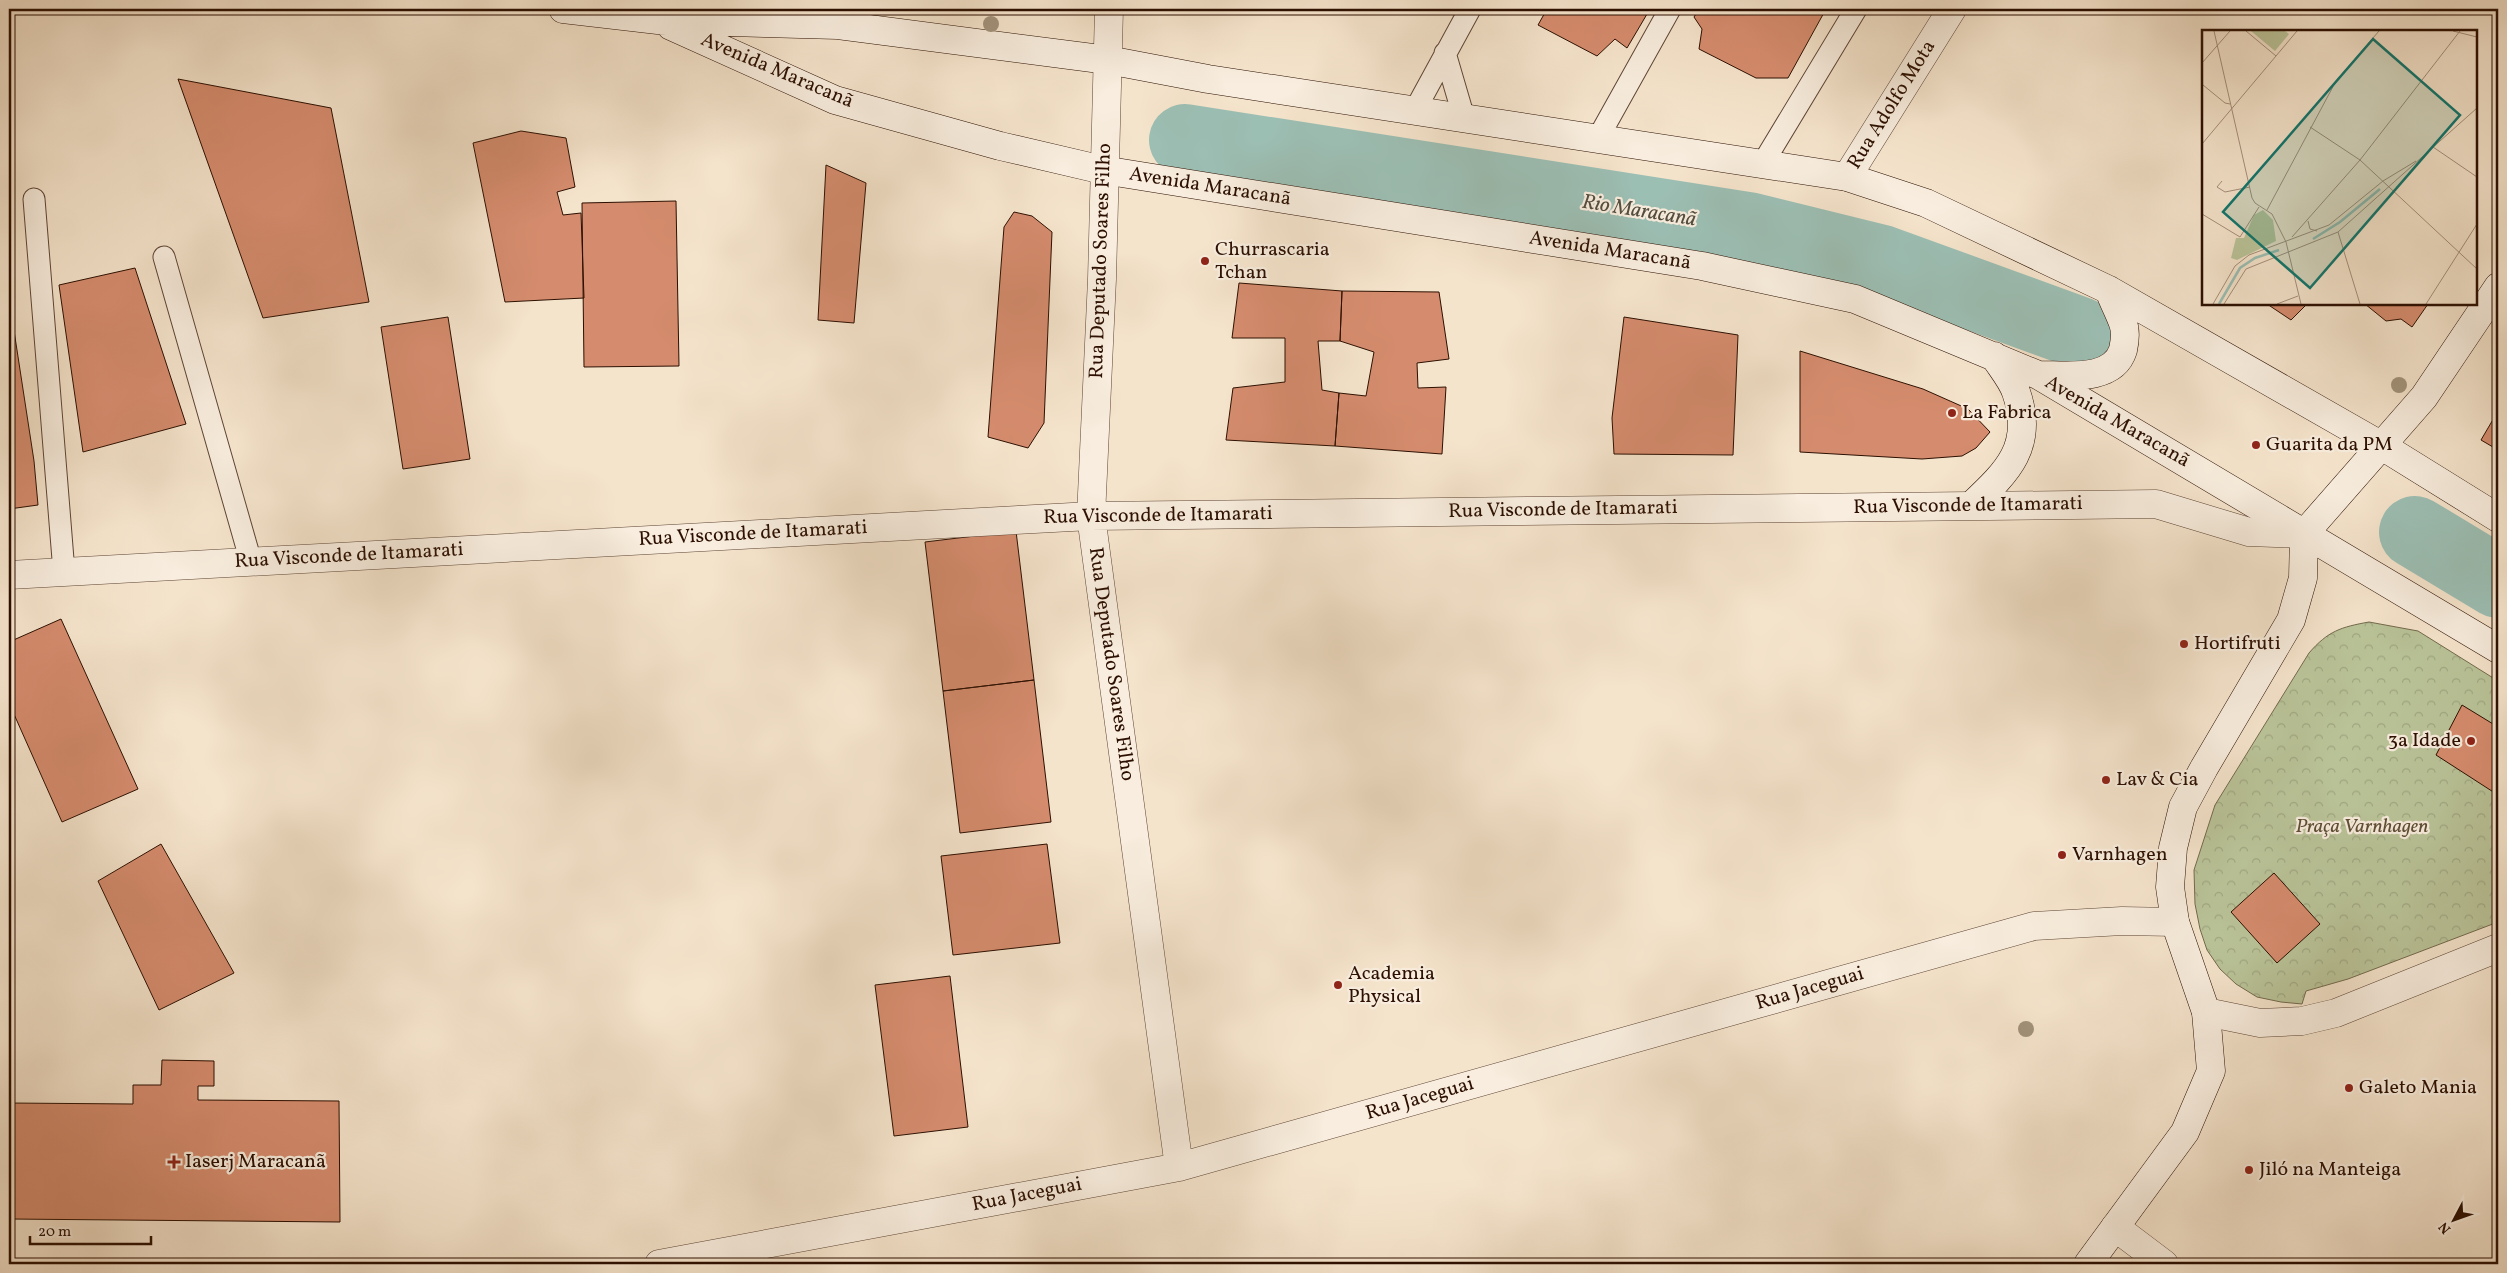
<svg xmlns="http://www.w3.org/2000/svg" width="2507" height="1273" font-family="Vollkorn,serif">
	<defs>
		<pattern id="forest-crowns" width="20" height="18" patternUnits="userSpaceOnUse" patternTransform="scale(1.25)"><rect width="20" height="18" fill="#bac499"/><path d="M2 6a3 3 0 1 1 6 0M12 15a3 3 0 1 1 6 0" fill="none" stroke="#a0a782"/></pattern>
	</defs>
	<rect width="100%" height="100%" fill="#f5e4cc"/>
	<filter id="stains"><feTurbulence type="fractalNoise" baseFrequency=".004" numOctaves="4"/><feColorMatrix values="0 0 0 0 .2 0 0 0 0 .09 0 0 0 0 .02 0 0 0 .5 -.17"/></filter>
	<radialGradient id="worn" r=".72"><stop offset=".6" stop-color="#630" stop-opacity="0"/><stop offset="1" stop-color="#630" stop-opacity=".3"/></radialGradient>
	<path fill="url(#forest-crowns)" stroke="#736a4d" d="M 2369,622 L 2418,631 L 2498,681 L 2498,922 L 2348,979 L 2306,991 L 2302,1004 L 2281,1002 L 2257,997 L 2236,984 L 2220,969 L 2207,950 L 2200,929 L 2195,904 L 2194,870 L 2215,805 L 2309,653 C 2328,631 2341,627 2369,622 Z"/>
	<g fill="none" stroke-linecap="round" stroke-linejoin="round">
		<path stroke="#9cbfb4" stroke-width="72" d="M 1185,140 L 1748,228 L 1882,261 L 2080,333
			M 2415,532 L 2498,582"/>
	</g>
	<path fill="#d58c6e" stroke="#2c0f01" d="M 1547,9 L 1650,9 L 1627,48 L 1615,39 L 1597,56 L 1538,25 Z
		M 1699,9 L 1826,9 L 1788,78 L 1756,78 L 1699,49 L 1702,29 L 1694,17 Z
		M 178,79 L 331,108 L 369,302 L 263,318 Z
		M 521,131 L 566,138 L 575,187 L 557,192 L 563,215 L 581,213 L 584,298 L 505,302 L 473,143 Z
		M 826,165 L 866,183 L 854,323 L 818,320 Z
		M 676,201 L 679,366 L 584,367 L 582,203 Z
		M 1014,212 L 1032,216 L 1052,232 L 1044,423 L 1028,448 L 988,437 L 1004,227 Z
		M 135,268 L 186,424 L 83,452 L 59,285 Z
		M 1239,283 L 1342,291 L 1340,341 L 1318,341 L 1322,390 L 1339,393 L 1335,446 L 1226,440 L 1233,388 L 1285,382 L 1285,338 L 1232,338 Z
		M 1342,291 L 1439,292 L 1449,359 L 1417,363 L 1418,388 L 1446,387 L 1442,454 L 1335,446 L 1339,393 L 1366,396 L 1374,352 L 1340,341 Z
		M 9,298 L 34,461 L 38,505 L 9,509 Z
		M 2267,304 L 2307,304 L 2291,320 Z
		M 2365,304 L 2428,304 L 2412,327 L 2401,319 L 2386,321 Z
		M 448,317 L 470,459 L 403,469 L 381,327 Z
		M 1624,317 L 1738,335 L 1733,455 L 1614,454 L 1612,418 Z
		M 1800,351 L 1923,389 L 1968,409 L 1990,432 L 1976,448 L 1962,456 L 1922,459 L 1800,452 Z
		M 2498,411 L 2498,450 L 2481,440 Z
		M 1016,531 L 1034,680 L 943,691 L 925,542 Z
		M 61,619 L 138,789 L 62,822 L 9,703 L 9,642 Z
		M 1034,680 L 1051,822 L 960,833 L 943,691 Z
		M 2462,705 L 2498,727 L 2498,795 L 2436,755 Z
		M 161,844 L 234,973 L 159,1010 L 98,881 Z
		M 1047,844 L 1060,943 L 953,955 L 941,856 Z
		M 2274,873 L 2320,924 L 2277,963 L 2231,912 Z
		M 950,976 L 968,1127 L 894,1136 L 875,985 Z
		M 162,1060 L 214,1061 L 214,1086 L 198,1086 L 198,1100 L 339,1101 L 340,1222 L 9,1219 L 9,1103 L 133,1104 L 133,1085 L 161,1085 Z"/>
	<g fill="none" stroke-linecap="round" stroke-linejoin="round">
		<g stroke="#5e4434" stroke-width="23">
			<path id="lane" d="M 1445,53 L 1464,118
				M 1415,110 L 1470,9
				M 1598,138 L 1670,9
				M 1763,163 L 1856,9
				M 34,199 L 64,572
				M 164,257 L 251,562"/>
		</g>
		<g stroke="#5e4434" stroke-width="29">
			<path id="street" d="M 1109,9 L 1102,279 L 1091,516 L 1179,1167
				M 1847,177 L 1952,9
				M 9,575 L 1091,516 L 2156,504 L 2249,532 L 2304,534
				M 2206,1012 L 2260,1023 L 2302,1021 L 2336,1013 L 2498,948
				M 2115,1227 L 2164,1264
				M 659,1264 L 1179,1167 L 2034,926 L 2122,921 L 2175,922"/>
		</g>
		<g stroke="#2c0f01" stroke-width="29">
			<path id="secondary" d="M 563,9 L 658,20 L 838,25 L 1108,60 L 1208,79 L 1847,177 L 1926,203 L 2109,290 L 2382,446 L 2498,518
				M 671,26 L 835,100 L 1000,146 L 1103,170 L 1702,266 L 1855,299 L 2038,375 L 2498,649
				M 2040,375 C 2067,375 2113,382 2123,350 C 2125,341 2126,331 2123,323 C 2119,312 2113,301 2109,290
				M 1972,505 C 2007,472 2035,446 2016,392 C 2012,380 2001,367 1994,356
				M 2304,534 L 2424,397 L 2498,287
				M 2088,1264 L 2185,1132 L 2211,1071 L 2206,1012 L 2175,922 L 2170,887 L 2173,848 L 2183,807 L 2204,768 L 2291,620 L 2303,578 L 2304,534"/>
		</g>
		<use href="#lane" stroke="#f8edde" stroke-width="21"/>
		<use href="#street" stroke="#f8edde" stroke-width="28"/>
		<use href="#secondary" stroke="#f8edde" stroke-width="28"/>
	</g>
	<g fill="#a2927a">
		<circle cx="991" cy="24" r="8"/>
		<circle cx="2399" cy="385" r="8"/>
		<circle cx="2026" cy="1029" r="8"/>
	</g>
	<g fill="#8f2418" stroke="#f8edde" stroke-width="2">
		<circle cx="1205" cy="261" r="5"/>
		<circle cx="1952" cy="413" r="5"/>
		<circle cx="2256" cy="445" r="5"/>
		<circle cx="2184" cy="644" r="5"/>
		<circle cx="2471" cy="741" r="5"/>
		<circle cx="2106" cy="780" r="5"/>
		<circle cx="2062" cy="855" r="5"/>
		<circle cx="1338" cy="985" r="5"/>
		<circle cx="2349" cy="1088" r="5"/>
		<path d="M171.5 1154.5h5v5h5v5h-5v5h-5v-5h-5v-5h5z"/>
		<circle cx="2249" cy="1170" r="5"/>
	</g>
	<g text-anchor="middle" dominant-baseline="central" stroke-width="4.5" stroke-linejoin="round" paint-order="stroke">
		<g font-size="20" fill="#2c0f01" stroke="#f8edde">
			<text transform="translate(777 71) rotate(23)">Avenida Maracanã</text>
			<text transform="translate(1892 105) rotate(-58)">Rua Adolfo Mota</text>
			<text transform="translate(1210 187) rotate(9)">Avenida Maracanã</text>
			<text transform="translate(1610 251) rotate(9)">Avenida Maracanã</text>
			<text transform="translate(1101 261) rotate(-88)">Rua Deputado Soares Filho</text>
			<text transform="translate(2117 422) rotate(30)">Avenida Maracanã</text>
			<text transform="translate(1968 506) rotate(-1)">Rua Visconde de Itamarati</text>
			<text transform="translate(1563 510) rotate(-1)">Rua Visconde de Itamarati</text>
			<text transform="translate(1158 516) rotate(-1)">Rua Visconde de Itamarati</text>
			<text transform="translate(753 534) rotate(-3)">Rua Visconde de Itamarati</text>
			<text transform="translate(349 556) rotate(-3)">Rua Visconde de Itamarati</text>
			<text transform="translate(1111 664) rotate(82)">Rua Deputado Soares Filho</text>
			<text transform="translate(1810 989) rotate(-16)">Rua Jaceguai</text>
			<text transform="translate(1420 1099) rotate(-16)">Rua Jaceguai</text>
			<text transform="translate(1027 1195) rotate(-11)">Rua Jaceguai</text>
		</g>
		<g font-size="20" fill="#2c0f01" stroke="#f8edde" text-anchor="start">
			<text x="1215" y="250">Churrascaria<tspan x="1215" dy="23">Tchan</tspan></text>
			<text x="1962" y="413">La Fabrica</text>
			<text x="2266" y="445">Guarita da PM</text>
			<text x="2194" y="644">Hortifruti</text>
			<text x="2461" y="741" text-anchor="end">3a Idade</text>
			<text x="2116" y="780">Lav &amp; Cia</text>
			<text x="2072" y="855">Varnhagen</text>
			<text x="1348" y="974">Academia<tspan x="1348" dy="23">Physical</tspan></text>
			<text x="2359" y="1088">Galeto Mania</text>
			<text x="185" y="1162">Iaserj Maracanã</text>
			<text x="2259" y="1170">Jiló na Manteiga</text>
		</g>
		<g font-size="20" font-style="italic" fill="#5e4e36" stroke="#f8edde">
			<text x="2362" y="827">Praça Varnhagen</text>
		</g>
		<g font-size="21" font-style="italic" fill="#534d40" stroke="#f8edde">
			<text transform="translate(1639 211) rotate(9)">Rio Maracanã</text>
		</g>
	</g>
	<g transform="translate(2202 30)">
		<rect width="275" height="275" fill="#f5e4cc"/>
		<path d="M 49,1 L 83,1 L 87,4 L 73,21 ZM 61,180 L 71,190 L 74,211 L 35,230 L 29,228 L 34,208 L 42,208 L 52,185 Z" fill="#bac499"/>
		<path fill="none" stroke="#9cbfb4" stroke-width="2.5" d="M 111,209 L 138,192 L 178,159M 17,274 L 38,238 L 53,228 L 77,220"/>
		<path fill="none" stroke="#a58f7b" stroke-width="1" d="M 12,1 L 50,168 L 53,173 L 70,184 L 84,212M 44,1 L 74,26M 251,1 L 275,7M 0,33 L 28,1M 1,55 L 23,73 L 28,74M 108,97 L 158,130 L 275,239M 0,114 L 95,1M 231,117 L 275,147M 20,151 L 15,157 L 23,162 L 48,157M 65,180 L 134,51 L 177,1M 0,184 L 38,207 L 57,177M 106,191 L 108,199 L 115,201M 136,202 L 158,274M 90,207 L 158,130 L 258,1M 84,212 L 99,274M 11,274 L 33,236 L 47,225 L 127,195 L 181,151 L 214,131M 22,274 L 44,239 L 136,202 L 275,78M 75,274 L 96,266M 224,274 L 275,194"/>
		<path fill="#0f766e" fill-opacity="0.15" stroke="#0f766e" stroke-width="2.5" d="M 171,9 L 258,85 L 108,258 L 21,182 Z"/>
		<rect width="275" height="275" fill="none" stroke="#2c0f01" stroke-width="2.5"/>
	</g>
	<rect width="2507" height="1273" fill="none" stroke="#f5e4cc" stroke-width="30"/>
	<rect x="10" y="10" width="2487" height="1253" fill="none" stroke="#2c0f01" stroke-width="2.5"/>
	<rect x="15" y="15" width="2477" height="1243" fill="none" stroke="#2c0f01"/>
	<g transform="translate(2454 1220) rotate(229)" stroke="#f8edde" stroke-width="4" paint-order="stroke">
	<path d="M0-4L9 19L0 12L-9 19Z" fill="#2c0f01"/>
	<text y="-8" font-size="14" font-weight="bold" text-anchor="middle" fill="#2c0f01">N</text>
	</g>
	<path d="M30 1236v8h121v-8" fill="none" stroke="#2c0f01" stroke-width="2.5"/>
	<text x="38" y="1236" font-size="15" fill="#2c0f01" stroke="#f8edde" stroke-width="4" paint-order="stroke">20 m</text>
	<rect width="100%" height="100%" filter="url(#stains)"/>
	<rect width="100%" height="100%" fill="url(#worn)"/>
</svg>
